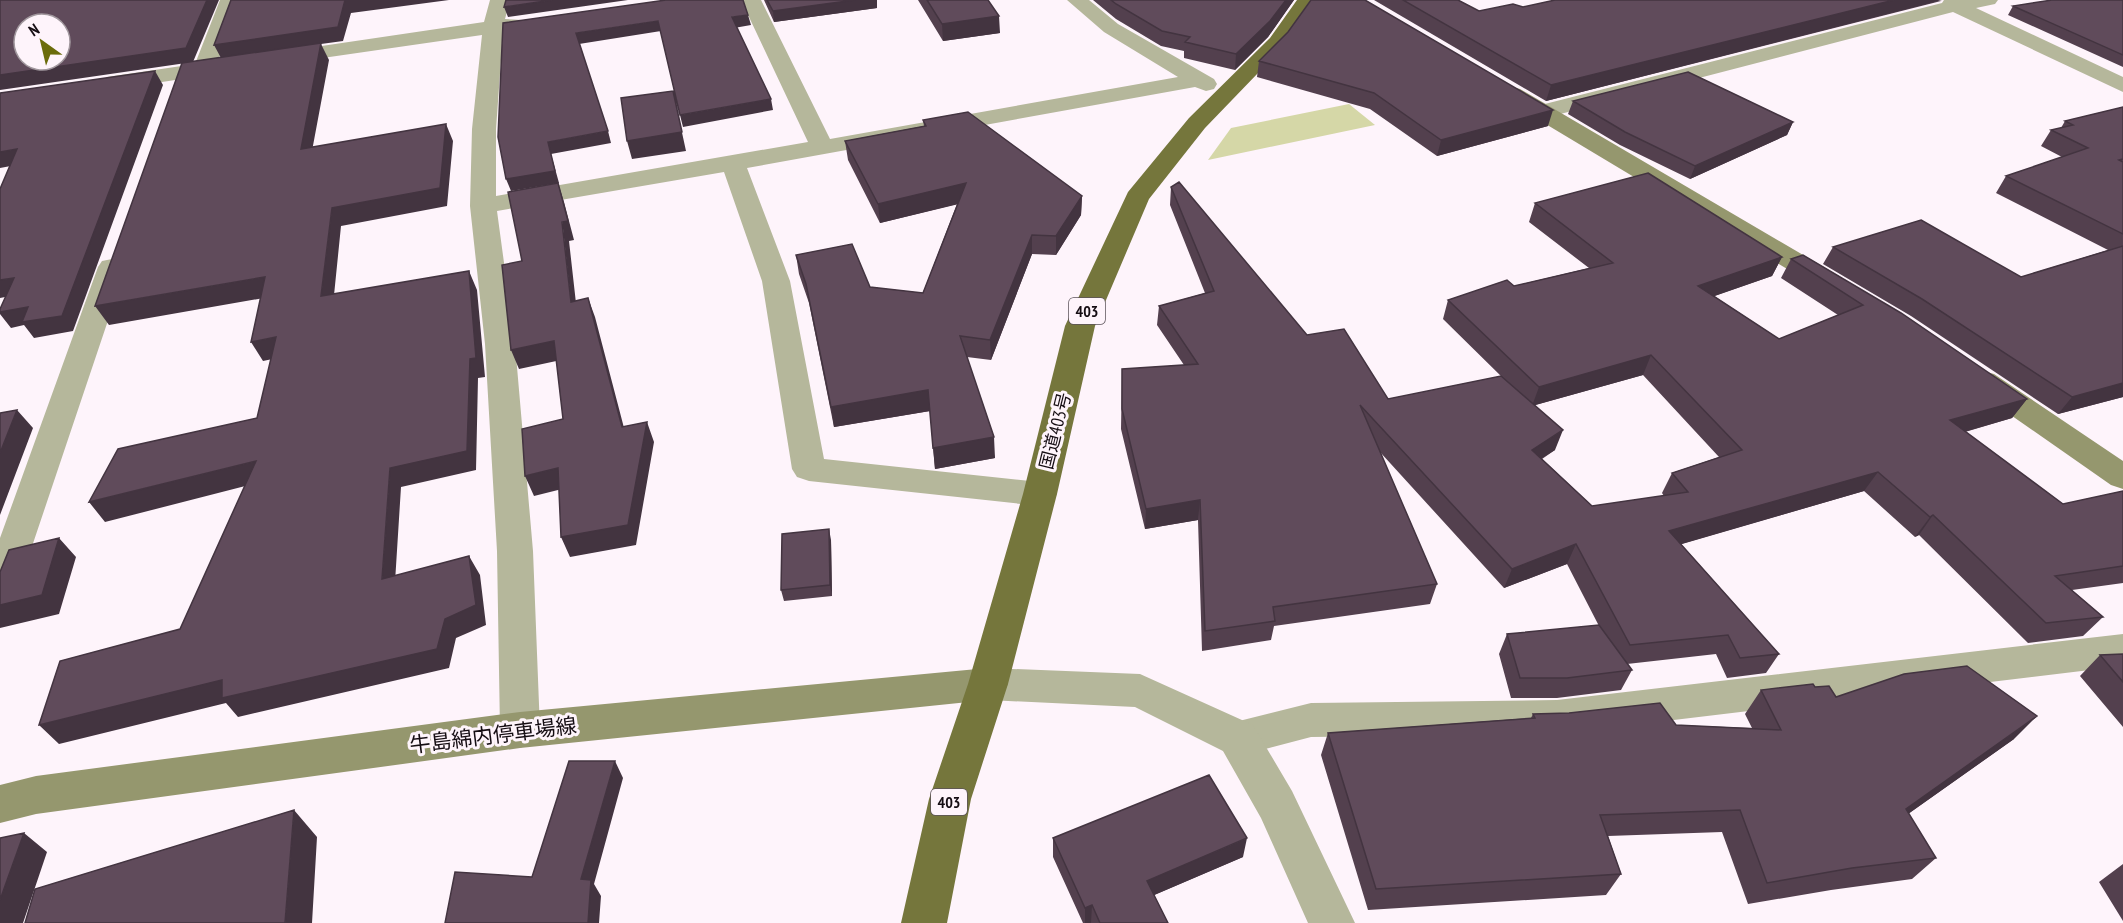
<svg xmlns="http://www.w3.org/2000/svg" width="2123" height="923" font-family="'PT Sans Narrow','Noto Sans JP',sans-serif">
	<rect width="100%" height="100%" fill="#fef4fb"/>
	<path fill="#d5d7a7" d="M 1349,104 L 1375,125 L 1208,160 L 1231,128 Z"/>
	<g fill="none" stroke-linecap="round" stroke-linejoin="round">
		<path fill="#b5b79b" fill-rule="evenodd" d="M 220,0 L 240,0 L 218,61 L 229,62 L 232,67 L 229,72 L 115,89 L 107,87 L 104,82 L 107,77 L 195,64 Z
			M 490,0 L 510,0 L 505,19 L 522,20 L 525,24 L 522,28 L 503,32 L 496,129 L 496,196 L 808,142 L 741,0 L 761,0 L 830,139 L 1178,77 L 1104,32 L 1067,0 L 1089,0 L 1118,24 L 1214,79 L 1217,84 L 1214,89 L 1206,91 L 1195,87 L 747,168 L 790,281 L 824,459 L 1040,482 L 1052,485 L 1057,494 L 1052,503 L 1040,506 L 809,481 L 797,477 L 792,469 L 762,281 L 724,172 L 497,211 L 515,344 L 533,551 L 540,730 L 534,742 L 520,748 L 506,742 L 500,730 L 497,551 L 485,344 L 470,206 L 472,129 L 482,35 L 281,64 L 273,63 L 270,58 L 273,53 L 281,52 L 484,22 Z
			M 1944,0 L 1998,0 L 1995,4 L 1976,8 L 2123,77 L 2123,92 L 1953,12 L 1541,119 L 1533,117 L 1530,112 L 1533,107 L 1942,3 Z
			M 112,259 L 122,261 L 126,267 L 18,588 L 13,598 L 0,602 L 0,538 L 98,267 L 102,261 Z
			M 2123,634 L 2123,666 L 1557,734 L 1311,737 L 1238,756 L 1223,751 L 1217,738 L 1223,725 L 1311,703 L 1557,700 Z"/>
		<path fill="#b5b79b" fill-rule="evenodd" d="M 988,668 L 1140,674 L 1253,725 L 1292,791 L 1355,923 L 1308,923 L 1261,818 L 1223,751 L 1135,707 L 988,700 L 974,696 L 968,684 L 974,672 Z"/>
		<path fill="#95976e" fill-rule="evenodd" d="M 1512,87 L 1520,89 L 1839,276 L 1843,282 L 1839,288 L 1829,290 L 1819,288 L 1504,99 L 1501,94 L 1504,89 Z
			M 1983,371 L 1994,374 L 2123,461 L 2123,489 L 2111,485 L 1972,388 L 1968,381 L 1972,374 Z
			M 988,668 L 1002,672 L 1008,684 L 1002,696 L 988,700 L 520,748 L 36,814 L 0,823 L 0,785 L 36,776 L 520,712 Z"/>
		<path fill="#75763c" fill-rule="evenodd" d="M 1297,0 L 1317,0 L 1284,46 L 1205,128 L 1149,199 L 1095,326 L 1057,494 L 1008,684 L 971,799 L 947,923 L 901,923 L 929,799 L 968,684 L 1023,494 L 1065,326 L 1128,192 L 1189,118 L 1270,38 Z"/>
	</g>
	<path fill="#53404e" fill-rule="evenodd" d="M 764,0 L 877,0 L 877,8 L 774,22 Z
		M 918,0 L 988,0 L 1000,33 L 943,41 Z
		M 1093,0 L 1294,0 L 1268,37 L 1235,70 L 1184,58 L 1184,51 L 1161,46 L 1116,19 Z
		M 1374,0 L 1458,0 L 1479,11 L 1523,7 L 1941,1 L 1546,101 Z
		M 2123,0 L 2123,67 L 2008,15 L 2013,6 Z
		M 1288,32 L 1548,126 L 1437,156 L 1370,109 L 1257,77 L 1259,61 Z
		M 1573,101 L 1793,122 L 1787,135 L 1690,179 L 1620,145 L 1568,114 Z
		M 2123,107 L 2123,397 L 2058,414 L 1911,316 L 1823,264 L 1833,247 L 2021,277 L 2108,250 L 1996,193 L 2006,176 L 2062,157 L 2041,146 L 2051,130 L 2061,128 L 2065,121 Z
		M 923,120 L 1082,196 L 1081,215 L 1056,255 L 1032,254 L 991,360 L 967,357 L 995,458 L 935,469 L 930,411 L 834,427 L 809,303 L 799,274 L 796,255 L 870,287 L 923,293 L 957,204 L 880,223 L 848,160 L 845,141 L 924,126 Z
		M 1171,187 L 1307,335 L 1388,399 L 1504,379 L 1443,319 L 1448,300 L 1514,286 L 1589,268 L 1529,222 L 1535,203 L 1782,257 L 1772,276 L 1714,296 L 1779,339 L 1838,315 L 1781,278 L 1791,259 L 2027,399 L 2012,418 L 1965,432 L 2063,504 L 2123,491 L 2123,583 L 2072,590 L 2103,617 L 2083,636 L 2028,643 L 1919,535 L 1915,537 L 1864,491 L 1681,544 L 1779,654 L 1766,673 L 1727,678 L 1716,654 L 1627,664 L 1632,670 L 1621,690 L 1557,698 L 1511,698 L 1499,654 L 1507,634 L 1599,626 L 1567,564 L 1504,588 L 1380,452 L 1437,584 L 1430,604 L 1274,626 L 1271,640 L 1202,651 L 1198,520 L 1145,529 L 1121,429 L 1122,369 L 1184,365 L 1157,325 L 1159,306 L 1205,293 L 1170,205 ZM 1643,375 L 1719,457 L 1672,473 L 1662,493 L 1664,496 L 1592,506 L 1542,459 L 1555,450 L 1535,405 Z
		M 831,540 L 832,596 L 784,601 L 781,590 Z
		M 2123,654 L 2123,727 L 2080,676 L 2100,655 Z
		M 1815,687 L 1836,697 L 2014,739 L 1908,814 L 1936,858 L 1912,879 L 1831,890 L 1748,904 L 1722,832 L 1608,836 L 1621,874 L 1606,895 L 1368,910 L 1321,755 L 1328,733 L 1531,718 L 1533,714 L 1676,725 L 1752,728 L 1745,714 L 1761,690 Z
		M 1053,838 L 1243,857 L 1154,895 L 1168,923 L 1083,923 L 1053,857 Z
		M 2123,864 L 2123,921 L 2099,882 Z"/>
	<path fill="#433440" d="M 207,0 L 219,0 L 193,62 L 0,90 L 0,75 Z
		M 345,0 L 449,0 L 351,13 L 343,41 L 321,44 L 329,60 L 309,167 L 301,149 L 221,58 L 214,45 Z
		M 552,0 L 628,0 L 508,17 L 504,7 Z
		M 855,0 L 877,0 L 877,8 L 774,22 L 773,11 Z
		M 1286,0 L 1294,0 L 1268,37 L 1235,70 L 1236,54 Z
		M 1894,0 L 1942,0 L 1546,101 L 1551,85 Z
		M 748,15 L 751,25 L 734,28 L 732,17 Z
		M 999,16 L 1000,33 L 943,41 L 942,24 Z
		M 658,21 L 661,31 L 579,44 L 576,33 Z
		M 155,71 L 163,85 L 73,331 L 34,338 L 24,325 L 11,328 L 0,314 L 0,312 Z
		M 673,91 L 686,151 L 632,159 L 627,141 Z
		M 771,99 L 773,110 L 683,127 L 680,115 Z
		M 1553,110 L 1548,126 L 1437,156 L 1441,140 Z
		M 1793,122 L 1787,135 L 1690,179 L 1695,166 Z
		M 446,124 L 453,141 L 447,206 L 341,226 L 332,315 L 321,296 L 332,208 Z
		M 608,131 L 611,143 L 551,154 L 559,183 L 511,191 L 506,179 L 548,142 Z
		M 17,149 L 27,163 L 0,168 L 0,152 Z
		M 558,183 L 564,202 L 574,240 L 569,241 L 578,321 L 571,302 Z
		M 966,183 L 967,202 L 880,223 L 878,204 Z
		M 1082,196 L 1081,215 L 1056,255 L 1056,236 Z
		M 1032,235 L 1032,254 L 991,360 L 990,340 Z
		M 1782,257 L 1772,276 L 1689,305 L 1698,286 Z
		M 469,271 L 477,290 L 485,377 L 478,378 L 476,470 L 401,487 L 394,598 L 382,579 L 390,468 L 470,359 Z
		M 265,277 L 275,296 L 109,325 L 95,306 Z
		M 14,278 L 26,293 L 0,298 L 0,280 Z
		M 588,298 L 595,317 L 629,447 L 622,427 Z
		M 276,337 L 287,356 L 263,361 L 251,342 Z
		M 554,341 L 561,360 L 519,369 L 511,350 Z
		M 1651,355 L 1643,375 L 1532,406 L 1539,387 Z
		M 2123,383 L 2123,397 L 2058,414 L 2072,397 Z
		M 928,390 L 930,411 L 834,427 L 831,407 Z
		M 2027,399 L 2012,418 L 1936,440 L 1950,420 Z
		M 17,410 L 33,428 L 0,515 L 0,453 Z
		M 647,422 L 654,442 L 636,545 L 570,557 L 561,537 Z
		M 1563,430 L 1555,450 L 1524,469 L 1532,450 Z
		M 994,437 L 995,458 L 935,469 L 933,448 Z
		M 256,461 L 269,480 L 105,522 L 89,502 Z
		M 558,468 L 566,488 L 534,496 L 525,476 Z
		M 1878,472 L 1864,491 L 1658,551 L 1669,531 Z
		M 1200,500 L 1198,520 L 1145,529 L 1146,509 Z
		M 1933,515 L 1919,535 L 1915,537 L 1930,517 Z
		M 829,529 L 831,540 L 832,596 L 830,585 Z
		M 59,538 L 76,557 L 59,614 L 0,628 L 0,605 Z
		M 1576,544 L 1567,564 L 1504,588 L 1512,569 Z
		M 469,556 L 480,575 L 486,625 L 456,638 L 449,668 L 238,717 L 226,703 L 59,744 L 39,725 L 445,619 Z
		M 2037,716 L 2014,739 L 1884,831 L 1906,809 Z
		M 615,761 L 623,778 L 594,884 L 601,896 L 599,923 L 588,923 L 581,879 Z
		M 294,810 L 317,837 L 312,923 L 285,923 Z
		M 24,833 L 47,852 L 23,923 L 0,923 L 0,900 Z
		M 1247,838 L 1243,857 L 1145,899 L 1147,881 Z
		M 1092,905 L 1091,923 L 1085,923 L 1085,908 Z"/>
	<path fill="#604b5b" stroke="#433440" stroke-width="1.5" fill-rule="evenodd" d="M 0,0 L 207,0 L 186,48 L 0,75 ZM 24,24 L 60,24 L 60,60 L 24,60 Z
		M 231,0 L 345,0 L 338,27 L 214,45 Z
		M 506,0 L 552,0 L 504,7 Z
		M 666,0 L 743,0 L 748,15 L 732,17 L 771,99 L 680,115 L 658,21 L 576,33 L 608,131 L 548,142 L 555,171 L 506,179 L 498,137 L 503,23 Z
		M 767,0 L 855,0 L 773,11 Z
		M 927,0 L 988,0 L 999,16 L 942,24 Z
		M 1111,0 L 1286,0 L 1270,21 L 1236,54 L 1185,42 L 1190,37 L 1162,31 L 1116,4 Z
		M 1311,0 L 1365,0 L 1553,110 L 1441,140 L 1374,93 L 1259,61 L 1288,32 Z
		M 1403,0 L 1458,0 L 1479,11 L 1513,4 L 1523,7 L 1555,0 L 1894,0 L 1551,85 Z
		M 2052,0 L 2123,0 L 2123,55 L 2013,6 Z
		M 321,43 L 301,149 L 446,124 L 440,188 L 332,208 L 321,296 L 469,271 L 476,358 L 470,359 L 467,451 L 390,468 L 382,579 L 469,556 L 476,605 L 445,619 L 437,649 L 222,698 L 222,680 L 39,725 L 60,661 L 180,629 L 256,461 L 89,502 L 118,449 L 257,418 L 276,337 L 251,342 L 265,277 L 95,306 L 182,63 Z
		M 155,71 L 62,316 L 22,322 L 28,307 L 0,312 L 0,309 L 14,278 L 0,280 L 0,189 L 17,149 L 0,152 L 0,93 Z
		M 1688,72 L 1793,122 L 1695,166 L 1625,132 L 1573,101 Z
		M 673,91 L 682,132 L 627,141 L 621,98 Z
		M 2123,107 L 2123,159 L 2119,160 L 2123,162 L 2123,234 L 2006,176 L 2088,148 L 2051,130 L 2073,125 L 2065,121 Z
		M 968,112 L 1082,196 L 1056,236 L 1032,235 L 990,340 L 960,336 L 994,437 L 933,448 L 928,390 L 831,407 L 806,284 L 796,255 L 852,244 L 870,287 L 923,293 L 966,183 L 878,204 L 845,141 L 926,126 L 923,120 Z
		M 1648,173 L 1782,257 L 1698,286 L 1779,339 L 1863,305 L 1791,259 L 1803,255 L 1901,313 L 2027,399 L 1950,420 L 2063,504 L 2123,491 L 2123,566 L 2055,576 L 2103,617 L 2046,623 L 1933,515 L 1930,517 L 1878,472 L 1669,531 L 1779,654 L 1740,658 L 1728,635 L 1630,645 L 1576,544 L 1512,569 L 1360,405 L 1437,584 L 1273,607 L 1275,621 L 1205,631 L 1200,500 L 1146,509 L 1122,409 L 1122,369 L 1198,364 L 1159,306 L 1214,291 L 1171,187 L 1179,182 L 1307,335 L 1344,329 L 1388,399 L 1501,376 L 1563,430 L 1532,450 L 1592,506 L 1688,492 L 1672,473 L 1742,450 L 1651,355 L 1539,387 L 1448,300 L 1507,280 L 1514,286 L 1613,263 L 1535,203 Z
		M 558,183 L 568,221 L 562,222 L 571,302 L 588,298 L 622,427 L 647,422 L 628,525 L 561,537 L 558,468 L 525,476 L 522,429 L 563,419 L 554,341 L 511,350 L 502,265 L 522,261 L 508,192 Z
		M 1921,220 L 2021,277 L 2123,246 L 2123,383 L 2072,397 L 1922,299 L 1833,247 Z
		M 17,410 L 0,453 L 0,413 Z
		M 829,529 L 830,585 L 781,590 L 782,534 Z
		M 59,538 L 42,595 L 0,605 L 0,572 L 9,550 Z
		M 1599,625 L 1632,670 L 1567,678 L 1520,678 L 1507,634 Z
		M 2123,654 L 2123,682 L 2100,655 Z
		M 1967,666 L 2037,716 L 1906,809 L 1936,858 L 1852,868 L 1767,883 L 1740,810 L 1600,815 L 1621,874 L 1376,889 L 1328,733 L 1535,718 L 1533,714 L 1569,713 L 1660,703 L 1676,725 L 1781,730 L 1761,690 L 1813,684 L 1815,687 L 1829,686 L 1836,697 L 1904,674 Z
		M 569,761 L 615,761 L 581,879 L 591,880 L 588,923 L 445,923 L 455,872 L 532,877 Z
		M 1209,775 L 1247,838 L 1147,881 L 1168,923 L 1100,923 L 1092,905 L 1085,908 L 1053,838 Z
		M 294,810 L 285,923 L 25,923 L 35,889 Z
		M 24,833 L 0,900 L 0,838 Z"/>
	<g text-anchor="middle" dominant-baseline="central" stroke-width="6" stroke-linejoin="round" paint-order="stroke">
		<g fill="#fef4fb" stroke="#5b5259" stroke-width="1.5">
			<rect x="1069" y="298" width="36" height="26" rx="4.5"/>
			<rect x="931" y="789" width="36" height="26" rx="4.5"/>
		</g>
		<g font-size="16" font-weight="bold" fill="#150d13">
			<text x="1087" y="311">403</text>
			<text x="949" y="802">403</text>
		</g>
		<g font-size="18" fill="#150d13" stroke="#fef4fb">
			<text transform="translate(1055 431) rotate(-76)">国道403号</text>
		</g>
		<g font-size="21" fill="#150d13" stroke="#fef4fb">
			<text transform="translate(493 735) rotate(-7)">牛島綿内停車場線</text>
		</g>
	</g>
	<g transform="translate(42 42) rotate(326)"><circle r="28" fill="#fef4fb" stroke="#a1989e" stroke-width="1.5"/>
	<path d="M0-4.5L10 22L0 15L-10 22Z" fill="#6b6c0b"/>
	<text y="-9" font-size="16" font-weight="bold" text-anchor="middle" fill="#150d13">N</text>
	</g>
</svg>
